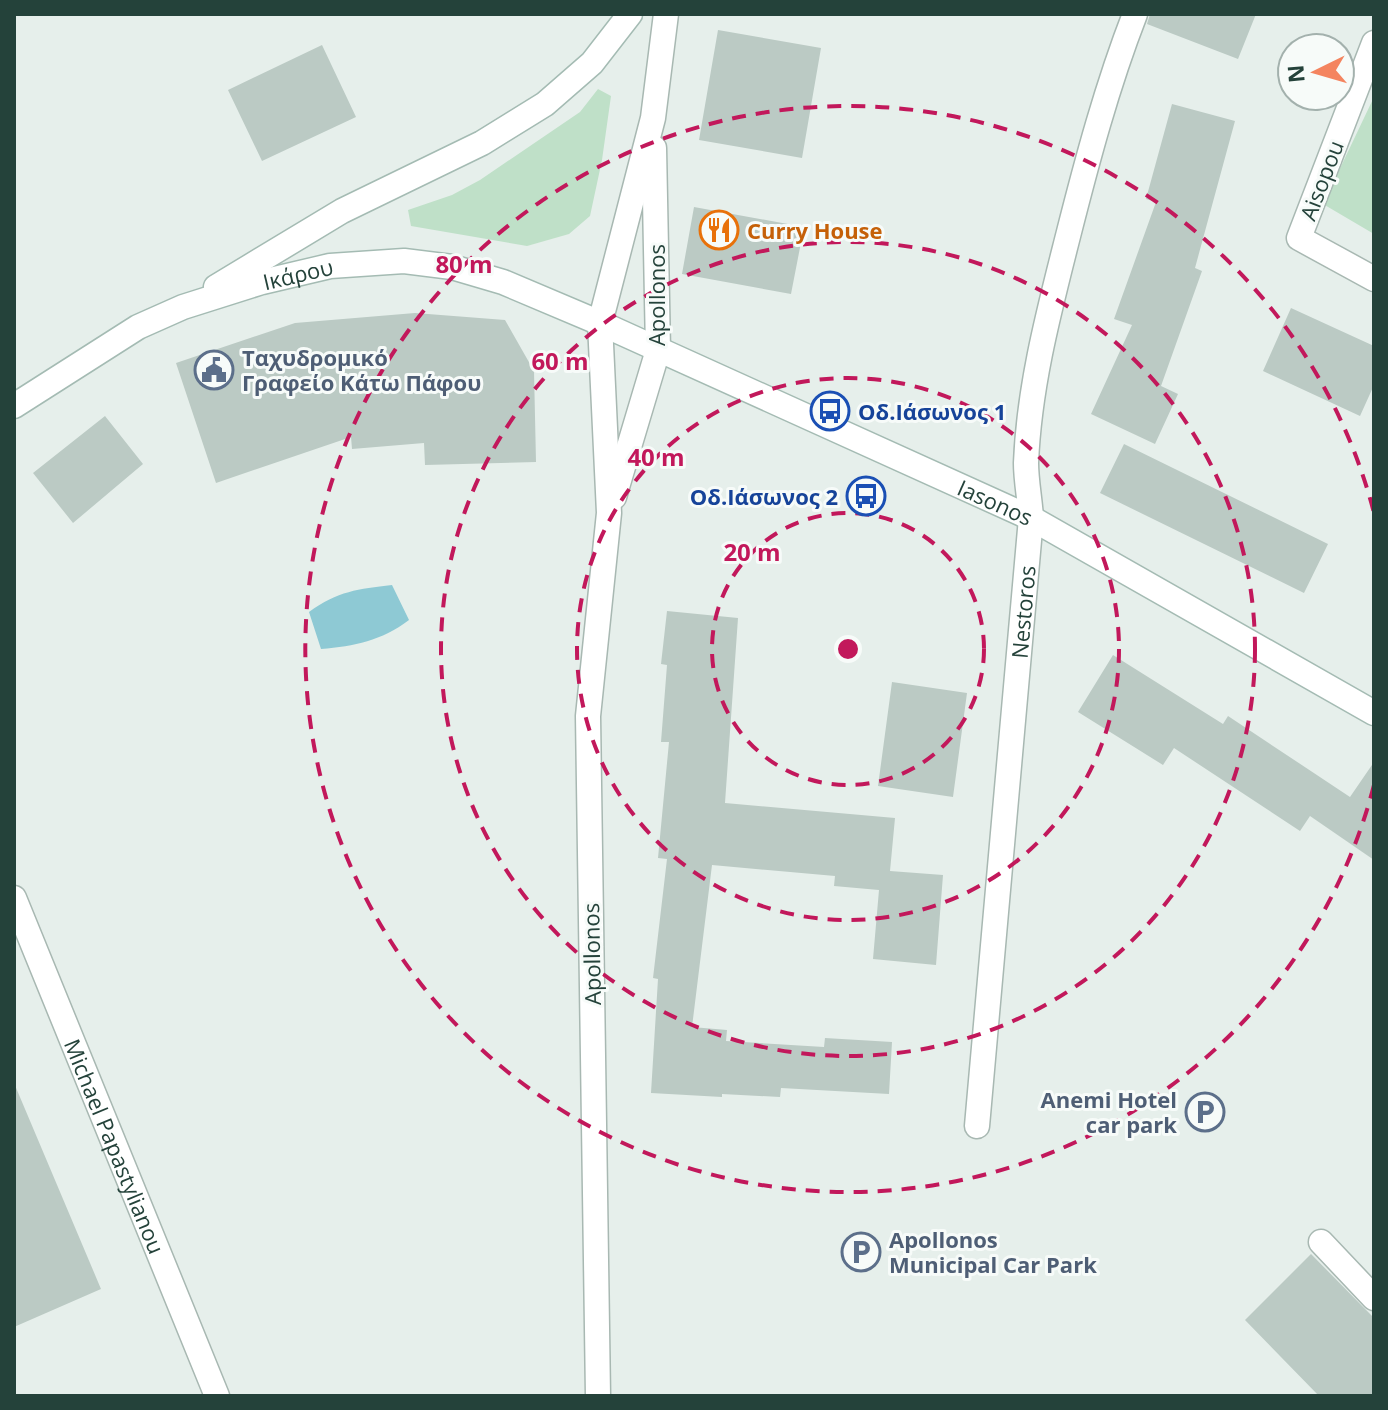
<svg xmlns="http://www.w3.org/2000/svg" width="1388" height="1410" font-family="'Open Sans',sans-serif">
	<rect width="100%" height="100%" fill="#e6efeb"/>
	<path fill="#bfe0c8" d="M 598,89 L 611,96 L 602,160 L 590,216 L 569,234 L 527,246 L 411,226 L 408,210 L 452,195 L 480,180 L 580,112 Z
		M 1374,97 L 1374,234 L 1323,204 Z"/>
	<path fill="#8ec9d4" d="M 392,585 L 409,620 C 381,641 355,646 321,649 L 309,612 C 338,591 358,589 392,585 Z"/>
	<path fill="#bbcac4" d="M 1150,14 L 1256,14 L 1238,59 L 1147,24 Z
		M 718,30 L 821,48 L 802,158 L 699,140 Z
		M 322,45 L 356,117 L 262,161 L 228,90 Z
		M 1172,104 L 1235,121 L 1195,268 L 1202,271 L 1161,386 L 1178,394 L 1155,444 L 1091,414 L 1132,325 L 1114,319 L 1156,202 L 1146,199 Z
		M 694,207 L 804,227 L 791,294 L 682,274 Z
		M 1291,308 L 1374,346 L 1374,385 L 1360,416 L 1263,371 Z
		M 415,313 L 505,320 L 534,371 L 536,462 L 425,465 L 424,443 L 352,449 L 351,437 L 216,483 L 176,363 L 295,323 Z
		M 105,416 L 143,464 L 73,523 L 33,473 Z
		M 1124,444 L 1328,544 L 1304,593 L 1100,493 Z
		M 667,611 L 738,618 L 725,803 L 895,818 L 890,871 L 943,875 L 936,965 L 873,959 L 879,890 L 834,886 L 835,876 L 712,865 L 692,1027 L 727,1030 L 726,1041 L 824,1047 L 825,1038 L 892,1042 L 889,1094 L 781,1088 L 780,1097 L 722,1094 L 722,1097 L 651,1093 L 658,979 L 653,978 L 667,859 L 658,858 L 669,742 L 661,742 L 667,665 L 661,664 Z
		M 1113,655 L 1223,724 L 1228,716 L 1350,797 L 1374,762 L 1374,860 L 1310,816 L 1300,831 L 1174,748 L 1163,765 L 1078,712 Z
		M 892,682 L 967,693 L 953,797 L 878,786 Z
		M 14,1083 L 101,1289 L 14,1327 Z
		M 1311,1254 L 1374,1318 L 1374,1396 L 1319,1396 L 1245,1320 Z"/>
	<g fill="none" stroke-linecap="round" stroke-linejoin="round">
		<g stroke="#a8b8b2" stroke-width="27">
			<g id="street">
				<path d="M 1374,43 L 1299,238 L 1374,279"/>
				<path d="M 614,497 L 658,350 L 654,148"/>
				<path id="s1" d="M 14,898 L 217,1396"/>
				<path id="s2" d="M 977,1126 L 1031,518 C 1030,500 1026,481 1026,463 C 1029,386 1049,311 1068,236 C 1087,161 1107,86 1135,14"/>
				<path d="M 1321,1242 L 1374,1298"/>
				<path d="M 598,1396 L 588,716 L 609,513 L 600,323 L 653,118 L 666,14"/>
			</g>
		</g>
		<g stroke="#a4bbb3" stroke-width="27">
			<g id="secondary">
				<path d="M 216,287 L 342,211 L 482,143 L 545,104 L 592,63 L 630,14"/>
				<path id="s3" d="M 14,406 L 138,327 L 183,307 L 262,282 L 330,266 L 404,261 L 452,267 L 503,282 L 600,323 L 1031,518 L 1374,713"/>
			</g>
		</g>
		<use href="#street" stroke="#fff" stroke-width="24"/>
		<use href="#secondary" stroke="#fff" stroke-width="24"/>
	</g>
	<g fill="none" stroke="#c2185b" stroke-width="4" stroke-dasharray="14 10">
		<circle cx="848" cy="649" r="136"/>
		<circle cx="848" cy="649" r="271"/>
		<circle cx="848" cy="649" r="407"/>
		<path d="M1374 785A543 543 0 1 1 1374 513"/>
	</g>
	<defs>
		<g id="restaurant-ring" transform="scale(2)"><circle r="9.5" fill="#f7fbf9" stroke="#e8710a" stroke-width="1.5"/><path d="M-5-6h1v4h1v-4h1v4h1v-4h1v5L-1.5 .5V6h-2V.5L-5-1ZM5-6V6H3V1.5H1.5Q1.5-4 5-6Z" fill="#e8710a"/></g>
		<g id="civic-ring" transform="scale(2)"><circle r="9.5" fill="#f7fbf9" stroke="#5c6f8a" stroke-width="1.5"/><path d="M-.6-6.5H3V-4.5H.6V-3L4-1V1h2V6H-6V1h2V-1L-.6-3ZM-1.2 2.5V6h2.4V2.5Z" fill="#5c6f8a"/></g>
		<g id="bus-ring" transform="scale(2)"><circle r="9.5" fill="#f7fbf9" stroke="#1a4fb4" stroke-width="1.5"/><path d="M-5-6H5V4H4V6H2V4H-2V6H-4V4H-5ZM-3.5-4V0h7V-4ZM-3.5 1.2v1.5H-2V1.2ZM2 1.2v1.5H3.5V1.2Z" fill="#1a4fb4"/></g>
		<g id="parking-ring" transform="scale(2)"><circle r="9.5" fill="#f7fbf9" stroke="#5c6f8a" stroke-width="1.5"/><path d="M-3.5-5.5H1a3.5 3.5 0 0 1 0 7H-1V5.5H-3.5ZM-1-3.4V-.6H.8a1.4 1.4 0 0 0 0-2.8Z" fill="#5c6f8a"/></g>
	</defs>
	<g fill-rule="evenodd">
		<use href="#restaurant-ring" x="719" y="230"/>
		<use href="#civic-ring" x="214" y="370"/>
		<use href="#bus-ring" x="830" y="411"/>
		<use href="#bus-ring" x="866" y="496"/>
		<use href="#parking-ring" x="1205" y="1112"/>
		<use href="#parking-ring" x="861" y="1252"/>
	</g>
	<g text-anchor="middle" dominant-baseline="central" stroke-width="6" stroke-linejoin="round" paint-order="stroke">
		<g font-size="22" fill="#24423a" stroke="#f7fbf9">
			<text transform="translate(1321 180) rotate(-69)">Aisopou</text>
			<text stroke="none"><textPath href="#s3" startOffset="316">Ικάρου</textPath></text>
			<text transform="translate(656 295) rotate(-90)">Apollonos</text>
			<text stroke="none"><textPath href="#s3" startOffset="1064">Iasonos</textPath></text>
			<text stroke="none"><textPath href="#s2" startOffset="516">Nestoros</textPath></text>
			<text transform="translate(591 954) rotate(-91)">Apollonos</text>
			<text stroke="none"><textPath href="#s1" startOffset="268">Michael Papastylianou</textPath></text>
		</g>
		<g font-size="22" font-weight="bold" fill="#c56008" stroke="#f7fbf9" text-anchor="start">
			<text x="747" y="230">Curry House</text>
		</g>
		<g font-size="22" font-weight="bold" fill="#4e5e75" stroke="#f7fbf9" text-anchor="start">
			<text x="242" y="357">Ταχυδρομικό<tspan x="242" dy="25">Γραφείο Κάτω Πάφου</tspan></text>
			<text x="1177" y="1099" text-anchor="end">Anemi Hotel<tspan x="1177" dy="25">car park</tspan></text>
			<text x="889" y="1239">Apollonos<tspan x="889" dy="25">Municipal Car Park</tspan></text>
		</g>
		<g font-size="22" font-weight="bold" fill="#164399" stroke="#f7fbf9" text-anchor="start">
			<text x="858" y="411">Οδ.Ιάσωνος 1</text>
			<text x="838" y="496" text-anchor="end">Οδ.Ιάσωνος 2</text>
		</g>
	</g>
	<circle cx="848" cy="649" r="12" fill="#c2185b" stroke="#f7fbf9" stroke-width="4"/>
	<g font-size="24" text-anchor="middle" font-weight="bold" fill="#c2185b" stroke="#f7fbf9" stroke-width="6" stroke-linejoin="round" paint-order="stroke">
		<text x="464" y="273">80 m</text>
		<text x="560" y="370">60 m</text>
		<text x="656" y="466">40 m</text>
		<text x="752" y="561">20 m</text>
	</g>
	<rect width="1388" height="1410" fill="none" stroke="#24423a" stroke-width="32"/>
	<g transform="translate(1316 72) rotate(265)"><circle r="38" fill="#f7fbf9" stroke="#a3b1ad" stroke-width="2"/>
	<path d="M0-6L14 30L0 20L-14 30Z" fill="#f4845f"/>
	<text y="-12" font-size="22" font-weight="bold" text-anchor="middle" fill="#24423a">N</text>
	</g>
</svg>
